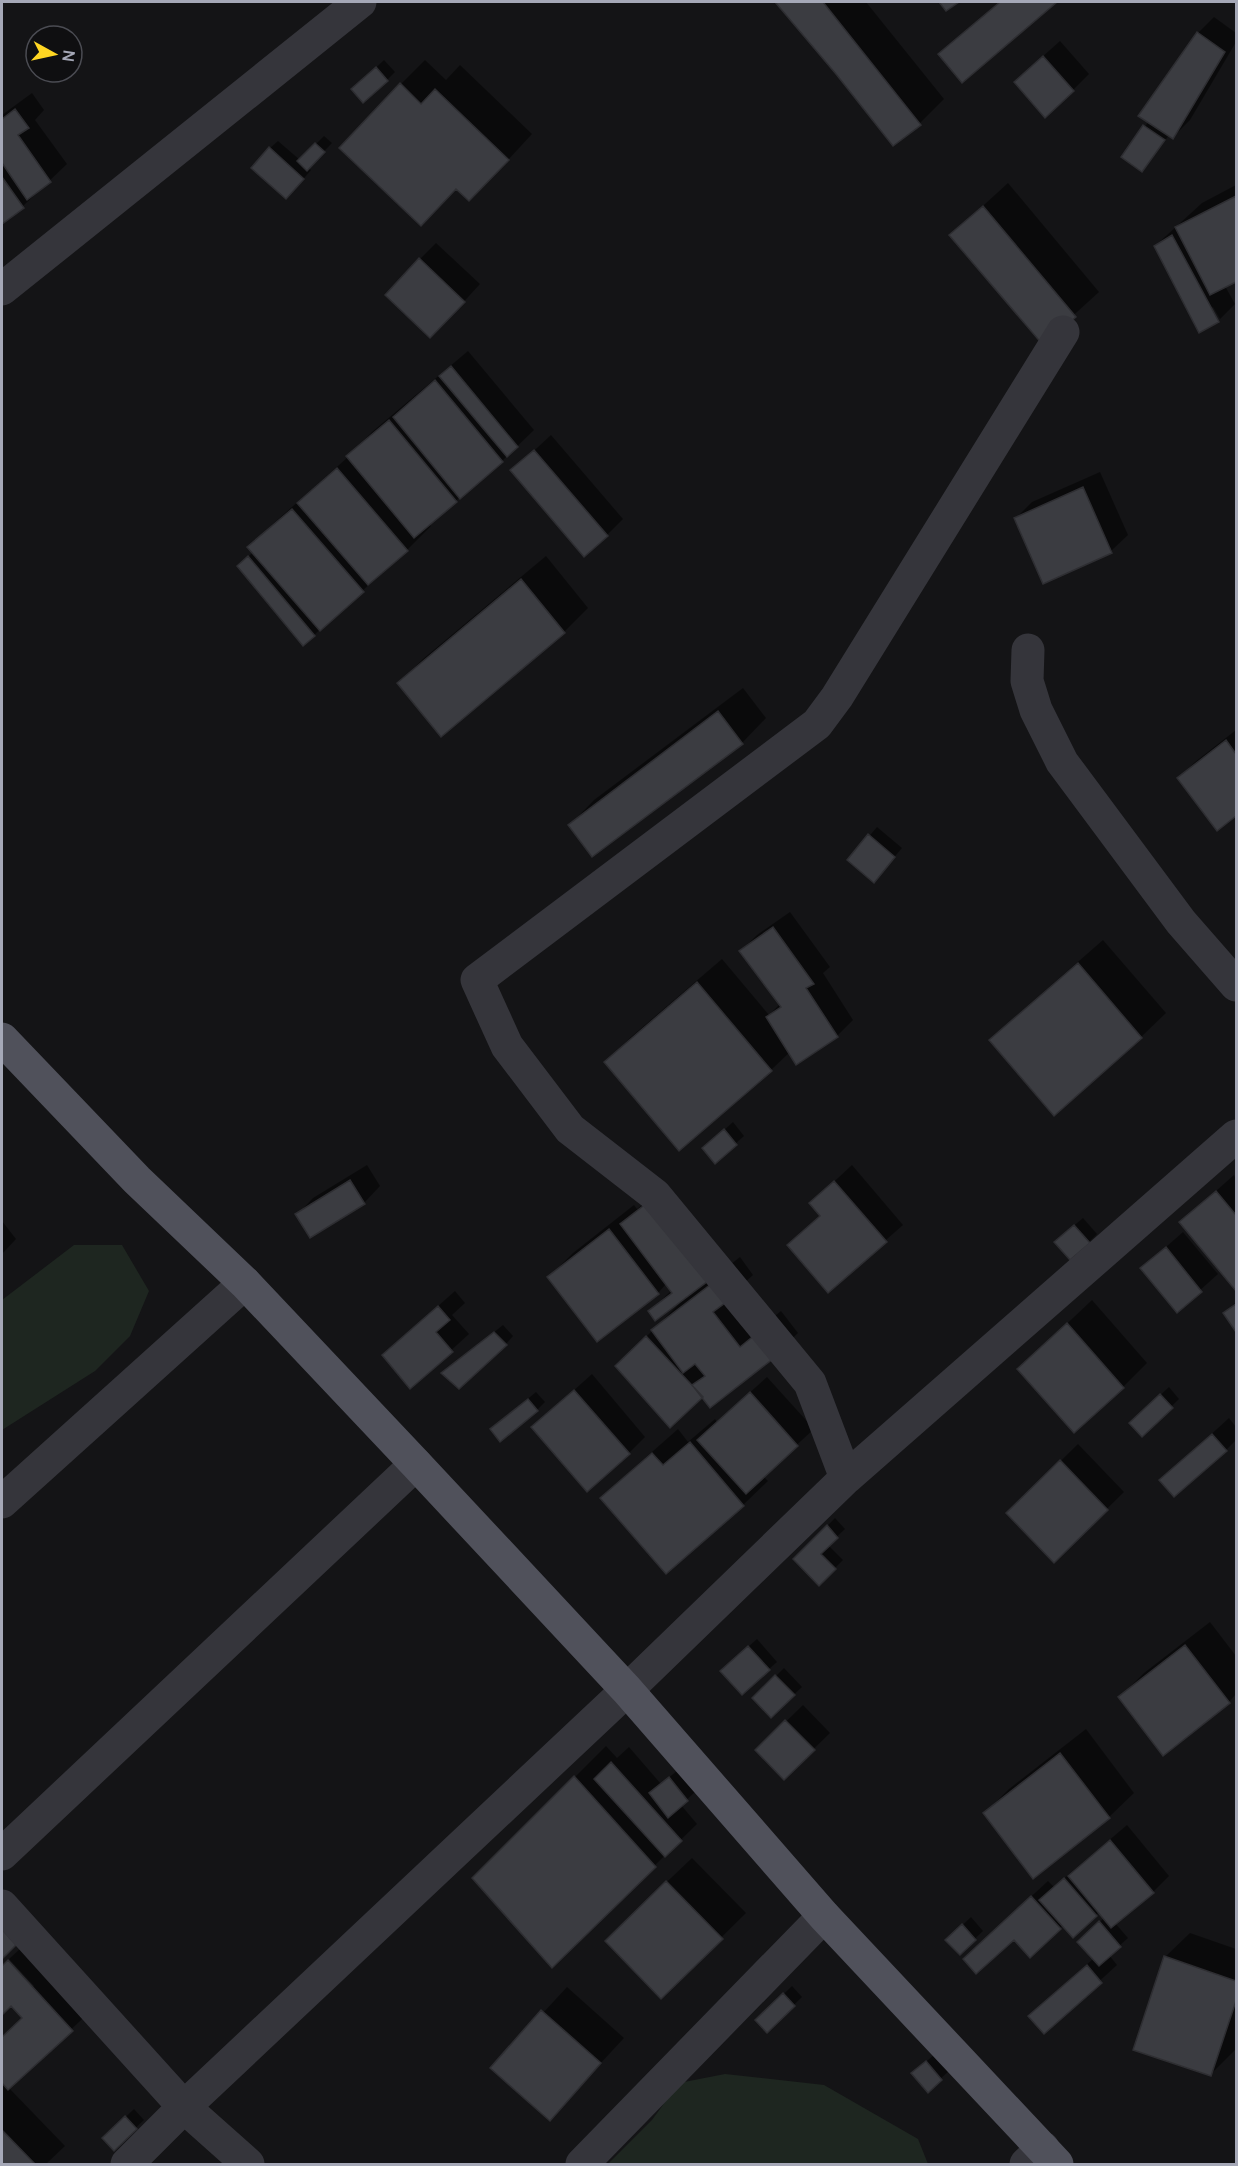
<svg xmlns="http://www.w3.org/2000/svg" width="1238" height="2166" font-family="Manrope,sans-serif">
	<rect width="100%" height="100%" fill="#141416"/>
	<path fill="#1e2620" d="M 74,1245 L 122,1245 L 149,1291 L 130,1336 L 95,1371 L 2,1430 L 2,1300 Z
		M 725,2074 L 824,2085 L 918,2139 L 928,2164 L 608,2164 L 652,2120 L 679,2083 Z"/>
	<path fill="#0007" d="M 777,2 L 866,2 L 944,99 L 920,123 L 837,73 Z
		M 999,2 L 1055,2 L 963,80 L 940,54 Z
		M 1214,17 L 1236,33 L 1236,42 L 1190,120 L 1173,137 L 1170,134 L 1142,170 L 1123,157 L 1149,121 L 1198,33 Z
		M 1060,41 L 1089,74 L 1073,90 L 1032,66 Z
		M 384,60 L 395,72 L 387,80 L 361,82 Z
		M 425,60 L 446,80 L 460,65 L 532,134 L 494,175 L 457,187 L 401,84 Z
		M 32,93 L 44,110 L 35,120 L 67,164 L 23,206 L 2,222 L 2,115 Z
		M 324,136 L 332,143 L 308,168 L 311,170 L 294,190 L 270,148 L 278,141 L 300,160 Z
		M 1008,183 L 1099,292 L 1043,343 L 951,235 Z
		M 1236,185 L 1236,280 L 1225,286 L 1235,304 L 1220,319 L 1213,307 L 1210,308 L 1155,246 L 1202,203 Z
		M 436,243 L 480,284 L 447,320 L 420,259 Z
		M 468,351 L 534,430 L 502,461 L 429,524 L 431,526 L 407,550 L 314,635 L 239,566 L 253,552 L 249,547 L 274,523 L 348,457 L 372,432 Z
		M 551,435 L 623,519 L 607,535 L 512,471 Z
		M 1100,472 L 1128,535 L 1111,551 L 1044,582 L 1016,518 L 1032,502 Z
		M 546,556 L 588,608 L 564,632 L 399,683 L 423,659 Z
		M 743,688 L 766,718 L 742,743 L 570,825 L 594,800 Z
		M 1236,730 L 1236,814 L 1217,829 L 1179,778 L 1195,762 Z
		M 877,827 L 902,848 L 874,881 L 849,860 Z
		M 790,912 L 830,967 L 823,973 L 853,1020 L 837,1036 L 790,1052 L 771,1070 L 606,1062 L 631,1037 L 722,959 L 769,1015 L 780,1004 L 741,951 L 757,935 Z
		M 1103,940 L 1166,1013 L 1141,1037 L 1054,1114 L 992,1040 L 1016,1016 Z
		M 733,1122 L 744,1136 L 715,1162 L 712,1141 Z
		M 367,1165 L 380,1186 L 364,1203 L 297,1215 L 313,1198 Z
		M 852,1165 L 903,1225 L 828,1291 L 789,1245 L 821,1215 L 811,1203 Z
		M 1234,1175 L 1236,1179 L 1236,1288 L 1181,1222 Z
		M 664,1188 L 707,1283 L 740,1257 L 753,1275 L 738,1289 L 765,1324 L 781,1311 L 798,1333 L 773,1357 L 702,1396 L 633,1350 L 679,1304 L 678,1302 L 650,1311 L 672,1290 L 667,1283 L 658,1293 L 549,1277 L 573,1253 L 634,1205 L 637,1209 Z
		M 1083,1218 L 1097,1234 L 1089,1242 L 1064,1234 Z
		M 2,1221 L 16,1239 L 2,1254 Z
		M 1183,1232 L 1218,1274 L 1177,1311 L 1142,1268 Z
		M 455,1291 L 465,1303 L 452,1315 L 469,1334 L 411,1387 L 401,1339 Z
		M 1092,1300 L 1147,1363 L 1123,1387 L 1019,1369 Z
		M 1236,1302 L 1236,1330 L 1225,1313 Z
		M 503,1325 L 513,1336 L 506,1344 L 443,1373 Z
		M 592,1374 L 645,1437 L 629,1453 L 533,1427 Z
		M 767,1377 L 814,1429 L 763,1476 L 768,1481 L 743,1505 L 666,1572 L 602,1498 L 627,1474 L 678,1429 L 688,1442 L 715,1419 L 717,1422 Z
		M 1169,1387 L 1179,1399 L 1142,1435 L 1139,1415 Z
		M 536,1392 L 545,1402 L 537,1410 L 500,1422 Z
		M 1229,1418 L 1236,1427 L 1236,1440 L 1226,1450 L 1161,1480 Z
		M 1078,1444 L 1124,1492 L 1054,1561 L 1008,1513 Z
		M 835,1518 L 845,1529 L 828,1545 L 843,1560 L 819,1584 L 795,1559 Z
		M 1210,1622 L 1236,1656 L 1236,1694 L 1229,1702 L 1120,1697 L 1144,1673 Z
		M 757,1639 L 777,1662 L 769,1669 L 730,1663 Z
		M 784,1668 L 802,1687 L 771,1716 L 754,1698 Z
		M 803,1705 L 830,1733 L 784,1778 L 757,1750 Z
		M 1086,1729 L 1134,1793 L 1109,1817 L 985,1813 L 1009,1789 Z
		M 606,1746 L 617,1758 L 629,1747 L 661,1784 L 678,1770 L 695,1792 L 681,1805 L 697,1824 L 552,1966 L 474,1878 Z
		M 1127,1825 L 1169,1876 L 1153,1892 L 1115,1923 L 1128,1938 L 1109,1955 L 1117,1965 L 1044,2032 L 1030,2016 L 1094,1958 L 1087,1934 L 1104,1918 L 1099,1912 L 1073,1936 L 1063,1925 L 1030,1956 L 1014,1938 L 981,1943 L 1048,1881 L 1054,1887 Z
		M 692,1858 L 746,1913 L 661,1997 L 631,1916 Z
		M 971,1917 L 983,1931 L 960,1953 L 947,1940 Z
		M 1190,1933 L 1236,1949 L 1236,2046 L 1235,2050 L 1211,2074 L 1165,1957 Z
		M 33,1937 L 96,2006 L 9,2088 L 65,2146 L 46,2164 L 2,2164 L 2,2037 L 23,2017 L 11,2004 L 2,2013 L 2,1966 L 7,1961 L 32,1988 L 34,1986 L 9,1959 Z
		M 792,1986 L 802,1997 L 767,2031 L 757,2020 Z
		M 567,1987 L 624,2038 L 549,2119 L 492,2068 Z
		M 935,2054 L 949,2071 L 928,2090 L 921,2066 Z
		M 134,2109 L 144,2120 L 114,2148 L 112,2130 Z"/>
	<path fill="#3b3c41" stroke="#2e2e32" stroke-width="1.5" d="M 775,2 L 823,2 L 921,125 L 893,146 L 836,74 Z
		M 939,2 L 959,2 L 946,11 Z
		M 1000,2 L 1057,2 L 962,83 L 938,54 Z
		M 1197,32 L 1225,52 L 1173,139 L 1138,116 Z
		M 1043,56 L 1074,91 L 1045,118 L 1014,82 Z
		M 376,67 L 388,81 L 363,103 L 351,89 Z
		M 400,83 L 421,104 L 435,89 L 509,160 L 469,201 L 456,189 L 421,226 L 339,148 Z
		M 15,109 L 29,128 L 18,135 L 51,182 L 27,200 L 2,163 L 2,119 Z
		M 1143,125 L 1165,140 L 1142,172 L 1121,157 Z
		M 315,143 L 325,152 L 307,171 L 297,161 Z
		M 269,147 L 304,179 L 286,199 L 251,168 Z
		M 2,177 L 24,208 L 2,224 Z
		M 1236,196 L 1236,282 L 1210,295 L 1175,227 Z
		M 983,206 L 1076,317 L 1043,345 L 949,235 Z
		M 1172,235 L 1219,322 L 1199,333 L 1154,246 Z
		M 419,258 L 465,302 L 430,338 L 385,295 Z
		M 451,366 L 518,447 L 507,457 L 439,376 Z
		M 435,380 L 503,462 L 460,499 L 393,417 Z
		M 389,420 L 457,502 L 414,538 L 346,456 Z
		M 534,450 L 608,536 L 584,557 L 510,470 Z
		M 337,468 L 408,551 L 368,585 L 297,503 Z
		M 1083,487 L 1112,553 L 1043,584 L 1014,518 Z
		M 292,509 L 364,592 L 320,631 L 247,547 Z
		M 248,556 L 315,636 L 303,646 L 237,566 Z
		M 521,579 L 565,633 L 441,737 L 397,683 Z
		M 718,711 L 743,744 L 592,857 L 568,825 Z
		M 1226,740 L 1236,754 L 1236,816 L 1217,831 L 1177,778 Z
		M 868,834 L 895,857 L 874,883 L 847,860 Z
		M 773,927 L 814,984 L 806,988 L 838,1037 L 796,1065 L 766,1017 L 781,1007 L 739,951 Z
		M 1078,963 L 1142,1038 L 1054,1116 L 989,1040 Z
		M 697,982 L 772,1071 L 679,1151 L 604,1062 Z
		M 724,1129 L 737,1145 L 715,1164 L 702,1148 Z
		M 350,1180 L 365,1204 L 310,1238 L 295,1214 Z
		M 834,1181 L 887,1242 L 828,1293 L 787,1245 L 820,1216 L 809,1203 Z
		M 1216,1191 L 1236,1215 L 1236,1291 L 1179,1222 Z
		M 647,1203 L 708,1281 L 655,1321 L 648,1311 L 672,1293 L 620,1224 Z
		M 1074,1225 L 1090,1243 L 1070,1260 L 1054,1242 Z
		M 609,1229 L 659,1294 L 597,1342 L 547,1277 Z
		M 1166,1247 L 1202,1292 L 1177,1313 L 1140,1268 Z
		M 715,1281 L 729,1300 L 713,1312 L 740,1347 L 756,1334 L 774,1358 L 710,1408 L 692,1385 L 705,1376 L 695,1364 L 683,1373 L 651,1330 Z
		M 1236,1304 L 1236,1332 L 1223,1313 Z
		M 438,1306 L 450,1320 L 436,1332 L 453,1352 L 410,1389 L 382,1355 Z
		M 1067,1323 L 1124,1388 L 1074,1433 L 1017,1369 Z
		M 494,1332 L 507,1345 L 459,1389 L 441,1373 Z
		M 646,1336 L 703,1397 L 670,1428 L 615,1366 Z
		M 574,1390 L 630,1454 L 587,1492 L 531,1427 Z
		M 750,1392 L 798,1446 L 746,1494 L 697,1440 Z
		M 1160,1394 L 1173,1408 L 1142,1437 L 1129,1423 Z
		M 528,1399 L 538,1411 L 500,1442 L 490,1429 Z
		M 1212,1434 L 1227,1451 L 1174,1497 L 1159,1480 Z
		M 690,1442 L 744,1506 L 666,1574 L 600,1498 L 652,1453 L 663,1465 Z
		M 1060,1460 L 1108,1510 L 1054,1563 L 1006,1513 Z
		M 827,1525 L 838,1538 L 821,1554 L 836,1569 L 819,1586 L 793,1559 Z
		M 1185,1645 L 1230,1703 L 1163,1756 L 1118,1697 Z
		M 748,1646 L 770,1670 L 742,1695 L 720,1671 Z
		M 775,1675 L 795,1695 L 771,1718 L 752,1698 Z
		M 785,1720 L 815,1750 L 784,1780 L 755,1750 Z
		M 1060,1753 L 1110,1818 L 1033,1879 L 983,1813 Z
		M 611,1762 L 682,1841 L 665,1857 L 594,1779 Z
		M 574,1776 L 656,1867 L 552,1968 L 472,1878 Z
		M 669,1777 L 688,1801 L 668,1818 L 649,1793 Z
		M 1110,1840 L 1154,1893 L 1111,1928 L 1068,1876 Z
		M 1064,1878 L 1097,1916 L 1073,1938 L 1039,1900 Z
		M 666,1881 L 723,1939 L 661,1999 L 605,1941 Z
		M 1031,1896 L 1061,1929 L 1030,1958 L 1014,1940 L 976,1974 L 963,1959 Z
		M 1099,1921 L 1121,1947 L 1099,1966 L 1077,1942 Z
		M 962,1924 L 976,1940 L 960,1955 L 945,1940 Z
		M 2,1929 L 16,1945 L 2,1959 Z
		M 1164,1956 L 1236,1981 L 1236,2001 L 1211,2076 L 1133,2050 Z
		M 8,1960 L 73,2031 L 8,2090 L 2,2083 L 2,2037 L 22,2018 L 11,2006 L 2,2015 L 2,1966 Z
		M 1087,1965 L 1102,1983 L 1044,2034 L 1028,2016 Z
		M 783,1993 L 795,2006 L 767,2033 L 755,2020 Z
		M 541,2010 L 601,2063 L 550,2121 L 490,2068 Z
		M 926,2061 L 942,2080 L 928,2093 L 911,2073 Z
		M 125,2116 L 137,2129 L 114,2151 L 102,2138 Z
		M 2,2130 L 35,2164 L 2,2164 Z"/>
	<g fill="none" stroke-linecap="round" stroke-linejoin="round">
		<path stroke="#35353b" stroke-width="33" d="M 2,289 L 360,2
			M 1028,650 L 1027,681 L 1036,710 L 1062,762 L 1181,922 L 1236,985
			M 846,1478 L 810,1383 L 655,1195 L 570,1129 L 507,1046 L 477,980 L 817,724 L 837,697 L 1063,332
			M 2,1502 L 245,1283
			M 2,1854 L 416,1464
			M 2,1906 L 184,2107 L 248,2164
			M 127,2164 L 184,2107 L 627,1690 L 846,1478 L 1236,1136
			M 582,2164 L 824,1916
			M 1026,2164 L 1043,2148"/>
		<path stroke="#50515b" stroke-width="33" d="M 2,1039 L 137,1180 L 245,1283 L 416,1464 L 627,1690 L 824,1916 L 1057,2164"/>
	</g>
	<rect width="1238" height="2166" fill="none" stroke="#a5a8b7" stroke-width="6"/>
	<g transform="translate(54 54) rotate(98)"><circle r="28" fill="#0f0f11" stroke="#4b4c53" stroke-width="1.5"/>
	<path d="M0-4.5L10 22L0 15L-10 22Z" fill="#ffd623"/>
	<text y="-9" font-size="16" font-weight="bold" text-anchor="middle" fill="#a5a8b7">N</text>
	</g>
</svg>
